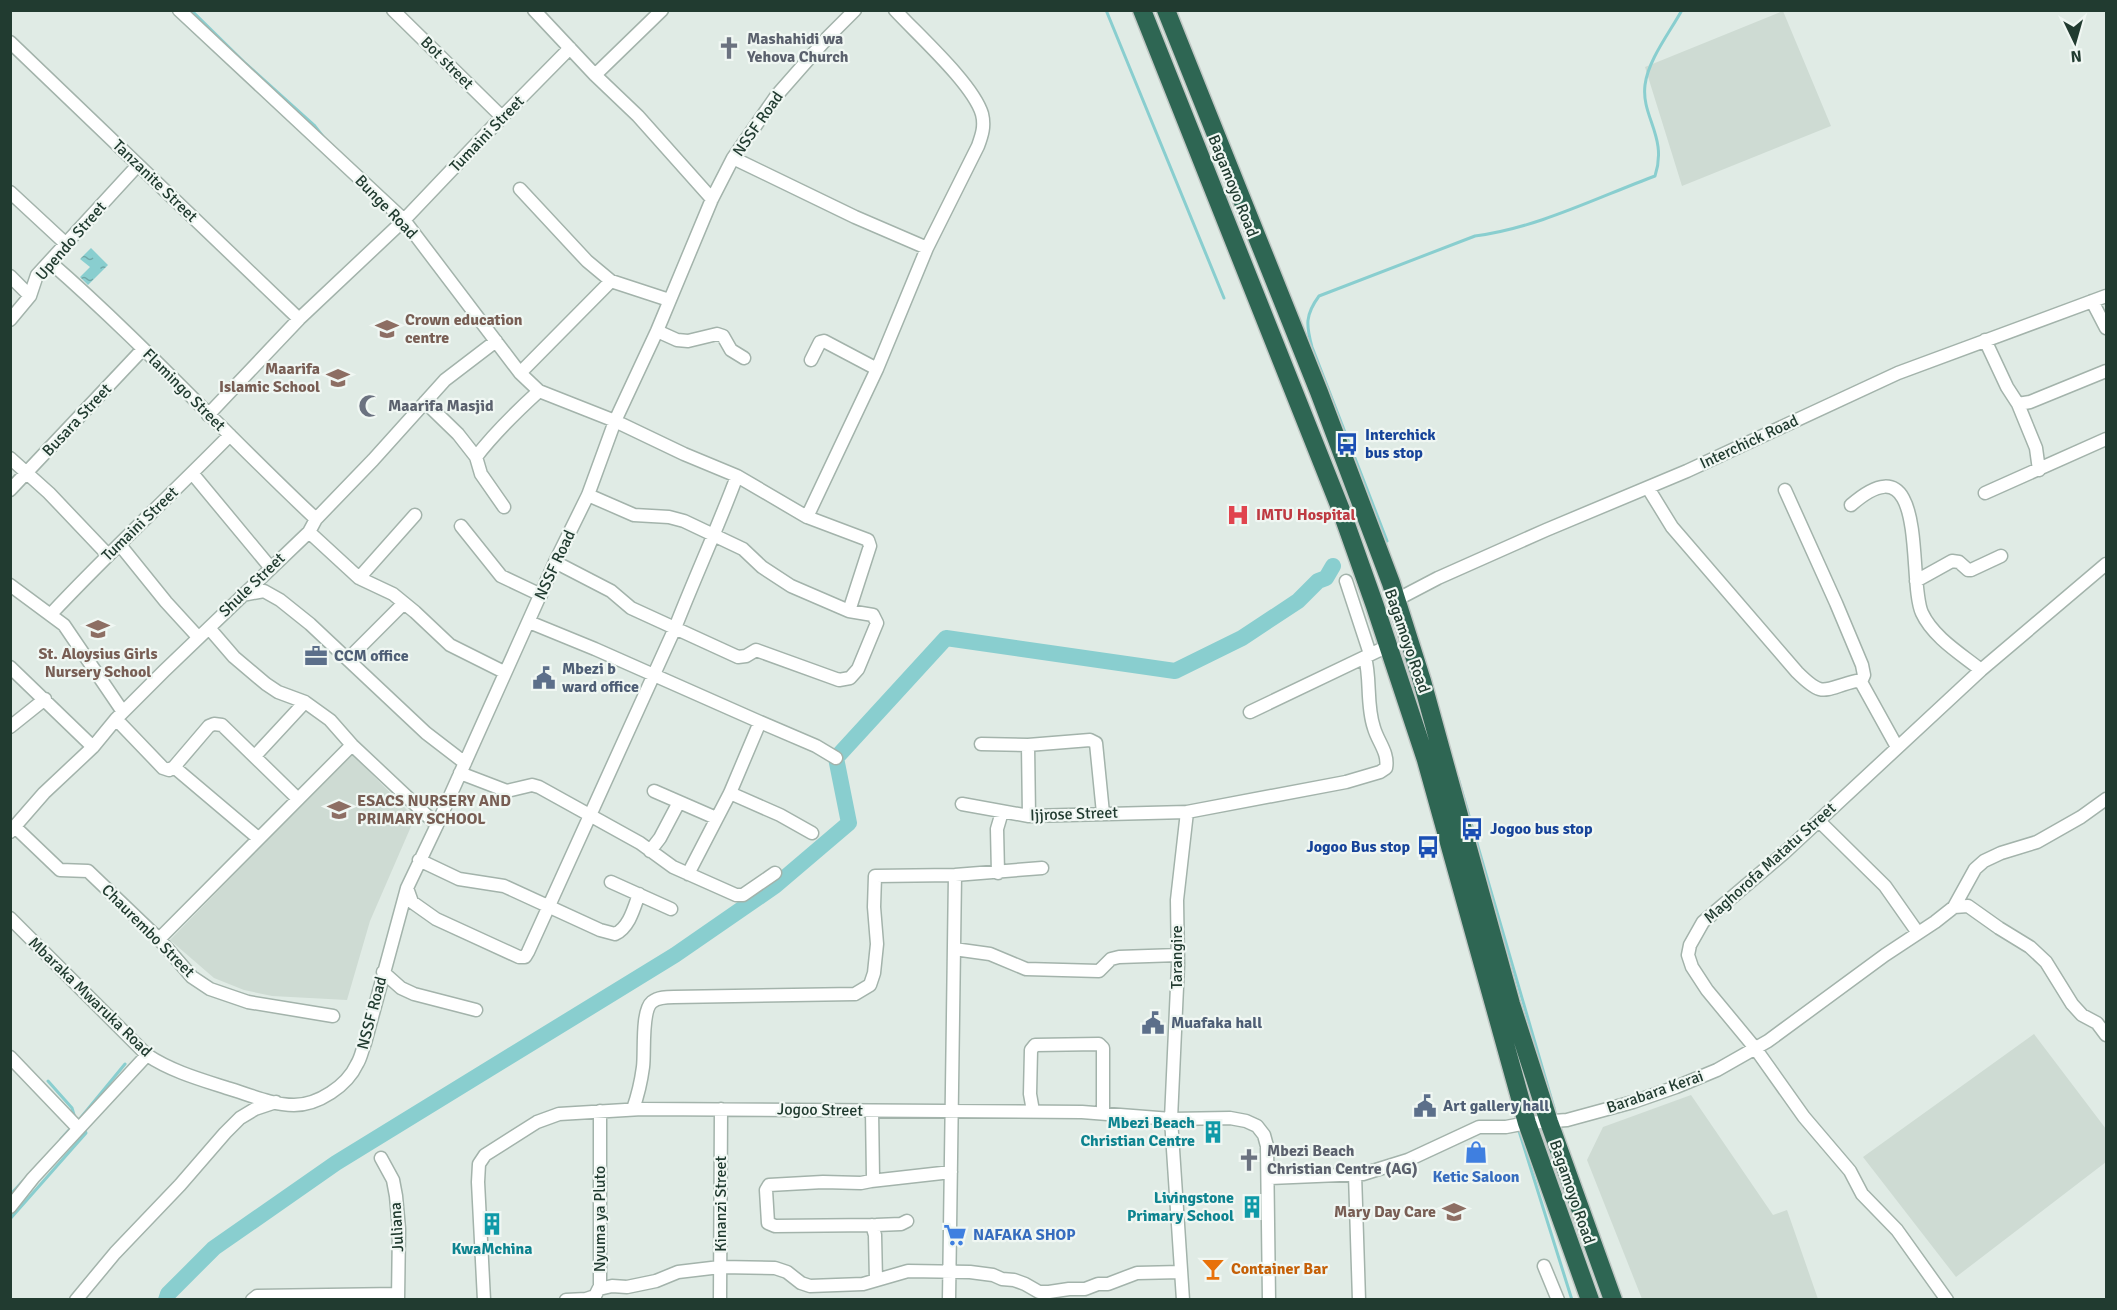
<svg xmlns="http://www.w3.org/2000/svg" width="2117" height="1310" font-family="Signika,sans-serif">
	<defs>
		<pattern id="water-ripples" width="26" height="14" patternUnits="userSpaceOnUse" patternTransform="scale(1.5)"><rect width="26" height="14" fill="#89cecf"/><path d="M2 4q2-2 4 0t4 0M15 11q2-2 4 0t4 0" fill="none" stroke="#70a8a8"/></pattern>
	</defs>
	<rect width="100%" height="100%" fill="#e0ebe5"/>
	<path fill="#cedbd3" d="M 1783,11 L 1831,126 L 1682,186 L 1645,67 Z
		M 351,753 L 408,811 L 410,810 L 416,815 L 370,921 L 347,1000 L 272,996 L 244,990 L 214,978 L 170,940 L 329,777 L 332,772 Z
		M 2034,1034 L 2106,1129 L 2106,1162 L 1956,1277 L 1863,1157 Z
		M 1691,1095 L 1773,1215 L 1787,1210 L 1818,1299 L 1642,1299 L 1587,1160 L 1603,1127 Z"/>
	<path fill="url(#water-ripples)" d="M 91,248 L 108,265 L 88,285 L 80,277 L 90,267 L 80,259 Z"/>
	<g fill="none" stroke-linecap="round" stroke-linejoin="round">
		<path stroke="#89cecf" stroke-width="3" d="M 191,10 L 244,62 L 314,125 L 325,139
			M 1106,10 L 1224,298
			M 1387,541 L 1312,347 C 1306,325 1305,315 1319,296 L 1475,236 C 1537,228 1596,198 1655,176 C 1668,137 1641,117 1645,85 C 1648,60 1670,32 1682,10
			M 1458,778 L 1554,1108
			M 48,1081 L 72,1108 L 75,1118
			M 78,1121 L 125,1064
			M 1519,1131 L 1572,1300
			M 61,1139 L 70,1129
			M 10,1195 L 23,1181
			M 10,1219 L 86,1133 L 84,1128"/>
		<path stroke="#89cecf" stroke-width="16" d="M 166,1300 L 168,1294 L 214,1248 L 336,1163 L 675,955 L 775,886 L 849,823 L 836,758 L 946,638 L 1175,671 L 1242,638 L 1298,601 L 1318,581 L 1326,578 L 1333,566"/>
		<g stroke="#a3b3ab" stroke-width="15">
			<path id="minor" d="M 179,10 L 404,220 L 520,373 L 539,391 L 615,421 L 684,454 L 737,476 L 807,517 L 868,540 L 870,546 L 849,611
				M 393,10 L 502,117
				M 534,10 L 595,75 L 638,116 L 712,199
				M 10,42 L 299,319
				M 595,75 L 662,10
				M 733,158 L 855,217 L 927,248
				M 520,189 L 587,261 L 611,281 L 669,300
				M 10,192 L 65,243
				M 50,262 C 143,343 226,435 316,519
				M 10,276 L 30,296
				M 2092,301 L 2106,328
				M 10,320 L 30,296 L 37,275 L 138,165
				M 657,331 L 677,340 L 688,341 L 717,334 L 723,336 L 731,350 L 744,358
				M 1985,340 L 2007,387 L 2018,404 L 2030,402 L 2106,371
				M 811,360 L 820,342 L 824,341 L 877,369
				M 520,373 L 611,281
				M 425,402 L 458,434 L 476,457
				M 2018,404 L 2036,448 L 2039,470
				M 208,415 L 299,319 L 404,220 L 502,117 L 570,48
				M 10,458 L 49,493 L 108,555
				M 192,473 L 270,567
				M 1648,488 L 1672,527 L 1797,672 C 1824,699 1823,689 1856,681 L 1861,682 L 1897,747
				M 10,490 L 143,349
				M 1785,490 L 1836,603 L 1862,665 L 1864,675 L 1861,682
				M 1985,493 L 2106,439
				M 1851,505 C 1930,436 1907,581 1922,613 C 1933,637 1961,654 1981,670
				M 504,507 L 481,474 L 476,457 C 495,432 516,412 539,391
				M 807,517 L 877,369 L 927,248 L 978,146 C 982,135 985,126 982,114 C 973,84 918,35 895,10
				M 461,526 L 501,576 L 541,595
				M 309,532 L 359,578 L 393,594 L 415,612 L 450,645 L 504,672
				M 120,545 L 166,602 L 198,637
				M 555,562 L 611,591 L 631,608 L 738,657 L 746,656 L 756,650 L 839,680 L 850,678 L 858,669 L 877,623 L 873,615 L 849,611 L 791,586 L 762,567 L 743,549 L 684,521 L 669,517 L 634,515 L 588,495
				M 359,578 L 415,515
				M 1346,581 L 1370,654
				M 1916,581 L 1952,561 L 1959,562 L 1968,570 L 1971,570 L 2001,556
				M 10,585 L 64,625 L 123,712
				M 242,595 L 264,591 L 280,600 L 310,624 L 426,733 L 465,763
				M 1396,600 L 1438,578 L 1546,530 L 1687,471 L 1898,373 L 2106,296
				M 51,614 C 109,552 171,495 230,435
				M 529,622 L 595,649 L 760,722 L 730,793 L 688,874
				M 209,628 L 234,657 L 266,684 L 278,692 L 305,702 L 330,720 L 352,745 L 437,825
				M 348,659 L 404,603
				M 10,667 L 93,747
				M 1250,712 L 1388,646
				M 116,719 L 163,768 L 169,770 L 174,767 L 209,726 L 214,724 L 222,725 L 297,798
				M 760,722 L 816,746 L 836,758
				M 10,727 L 45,699
				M 981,744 L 1028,745 L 1090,740 L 1096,743 L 1103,813
				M 1028,745 L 1029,816
				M 255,756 L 305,702
				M 174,767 L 258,838
				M 460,773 L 507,791 L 532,785 L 539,787 L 640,843 L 673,867 L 736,895 L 743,895 L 775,873
				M 654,791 L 716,818
				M 730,793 L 780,815 L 812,833
				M 962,804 L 1029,816 L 1187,812
				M 1819,821 L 1885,886 L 1918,933
				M 15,827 L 60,870 L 88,871 L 159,939 L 192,977 L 210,989 L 248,1002 L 333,1016
				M 10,832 L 44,793 L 93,747 L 116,719 L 164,671 L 309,532 L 316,519 L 373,460 L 445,380 L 496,341
				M 650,851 L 660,838 L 679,802
				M 419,860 L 459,879 L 504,886 L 600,930 L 615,934 C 629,928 634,908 639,894
				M 998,873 L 997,829 L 1002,812
				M 611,882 L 671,909
				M 407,888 L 412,902 L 436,919 L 519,957 L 525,957 L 528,952 L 675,628 C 695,577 718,527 737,476
				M 1954,907 L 1968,906 L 1999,928 L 2030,947 L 2046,962 L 2072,1004 L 2082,1015 L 2097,1023 L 2106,1035
				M 10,918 L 147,1055 C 171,1071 199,1079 227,1088 C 248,1094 272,1105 294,1105 C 318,1105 347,1086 357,1064 C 361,1058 362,1050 365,1043 L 407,888 L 437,825 L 555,562 L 588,495 L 615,421 L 657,331 L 712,199 L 733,158 L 777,95 L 828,37 L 855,10
				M 159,939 L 352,745
				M 954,949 L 990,954 L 1026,969 L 1099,971 L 1111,959 L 1119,957 L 1178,955
				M 383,972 L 401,988 L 414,994 L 476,1010
				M 10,1057 L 78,1128
				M 633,1109 C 638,1095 641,1082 643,1067 C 645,1053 641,1011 652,1002 C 658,997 667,997 674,997 L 855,994 L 870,985 L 874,973 L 877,944 L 874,907 L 875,876 L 955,875 L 1042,868
				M 872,1111 L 873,1177 L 871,1181 L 861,1183 L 823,1182 L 769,1185 L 766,1190 L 768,1223 L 775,1226 L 876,1225 L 901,1224 L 907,1221
				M 1033,1111 L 1030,1094 L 1031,1050 L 1035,1045 L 1099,1044 L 1103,1048 L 1103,1113
				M 381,1158 L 393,1180 L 396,1196 L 399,1229 L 398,1300
				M 1355,1174 L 1359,1300
				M 1268,1178 L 1363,1174 L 1408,1160 L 1479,1127 L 1506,1127 L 1527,1123 L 1567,1120 L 1633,1102 L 1676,1087 L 1717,1070 L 1768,1041 L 1885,955 L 1935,922 L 1954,907 L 1975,869 L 1984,861 L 2001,853 L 2037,842 L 2081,817 L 2106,799
				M 871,1181 L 951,1172
				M 10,1207 L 33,1178 L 147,1055
				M 872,1225 L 875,1235 L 876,1280
				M 1544,1266 L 1558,1300
				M 599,1289 L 612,1286 L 627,1287 L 656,1281 L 678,1272 L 720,1267 L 775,1268 L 787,1272 L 801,1283 L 810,1286 L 863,1284 L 908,1271 L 970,1272 L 993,1275 L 1002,1279 L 1014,1280 L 1025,1284 L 1039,1292 L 1049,1292 L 1069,1289 L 1085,1289 L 1098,1284 L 1108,1284 L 1137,1273 L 1181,1272
				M 76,1300 L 115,1253 L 180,1185 L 225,1133 L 240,1118 L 255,1109 L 276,1102
				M 252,1300 L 257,1296 L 398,1294
				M 484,1300 L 478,1182 L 479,1164 L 485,1155 L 537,1122 L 559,1114 L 642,1109 L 1082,1112 L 1171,1119 L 1230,1118 L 1246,1121 L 1257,1126 L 1264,1135 L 1267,1146 L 1269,1300
				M 566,1300 L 586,1299 L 595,1296 L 600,1286 L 600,1111
				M 720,1300 L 721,1109
				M 949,1300 L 955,875
				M 1183,1300 L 1171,1119 L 1178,965 L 1177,900 L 1187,812 L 1346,782 L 1380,772 L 1386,768 C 1389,753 1378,742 1374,728 C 1366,705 1371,678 1365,658
				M 1947,1300 L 1897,1230 L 1862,1194 L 1850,1171 L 1804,1117 L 1755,1048 L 1707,990 L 1692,967 L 1688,955 L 1690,945 L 1703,922 L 1784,853 L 1981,670 L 2106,564"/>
		</g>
		<g stroke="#c1c8c5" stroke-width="21">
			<path id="highway" d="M 1142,10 L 1341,510 L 1375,606 L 1426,760 L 1527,1123 L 1590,1300
				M 1166,10 L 1319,392 L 1391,583 L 1422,681 L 1511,1004 L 1549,1122 L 1613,1300"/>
		</g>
		<use href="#minor" stroke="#fff" stroke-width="12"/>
		<use href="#highway" stroke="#2e6653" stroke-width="18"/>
	</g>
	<defs>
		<g id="church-bare" transform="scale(1.8)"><path d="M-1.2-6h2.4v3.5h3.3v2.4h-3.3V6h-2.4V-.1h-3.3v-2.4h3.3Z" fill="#6b7280" stroke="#f0f7f3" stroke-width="2.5" paint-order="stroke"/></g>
		<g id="school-bare" transform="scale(1.8)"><path d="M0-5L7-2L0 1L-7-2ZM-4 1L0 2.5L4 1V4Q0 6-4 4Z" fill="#8d6e63" stroke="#f0f7f3" stroke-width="2.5" paint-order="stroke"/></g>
		<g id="mosque-bare" transform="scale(1.8)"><path d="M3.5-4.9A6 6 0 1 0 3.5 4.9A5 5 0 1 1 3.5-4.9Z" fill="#6b7280" stroke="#f0f7f3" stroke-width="2.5" paint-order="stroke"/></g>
		<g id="bus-bare" transform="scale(1.8)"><path d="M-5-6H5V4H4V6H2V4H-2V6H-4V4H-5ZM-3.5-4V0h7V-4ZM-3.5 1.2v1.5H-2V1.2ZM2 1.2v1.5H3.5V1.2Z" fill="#1a4fb4" stroke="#f0f7f3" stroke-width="2.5" paint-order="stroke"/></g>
		<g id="hospital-bare" transform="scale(1.8)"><path d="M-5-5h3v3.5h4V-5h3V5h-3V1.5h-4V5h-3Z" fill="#e0444e" stroke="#f0f7f3" stroke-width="2.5" paint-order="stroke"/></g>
		<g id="office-bare" transform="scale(1.8)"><path d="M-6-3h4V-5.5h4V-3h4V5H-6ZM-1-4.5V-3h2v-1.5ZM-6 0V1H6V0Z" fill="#5c6f8a" stroke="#f0f7f3" stroke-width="2.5" paint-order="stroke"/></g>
		<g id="civic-bare" transform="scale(1.8)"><path d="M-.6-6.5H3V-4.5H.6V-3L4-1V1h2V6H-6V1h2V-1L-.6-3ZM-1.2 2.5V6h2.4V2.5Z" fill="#5c6f8a" stroke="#f0f7f3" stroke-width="2.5" paint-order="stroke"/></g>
		<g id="building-bare" transform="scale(1.8)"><path d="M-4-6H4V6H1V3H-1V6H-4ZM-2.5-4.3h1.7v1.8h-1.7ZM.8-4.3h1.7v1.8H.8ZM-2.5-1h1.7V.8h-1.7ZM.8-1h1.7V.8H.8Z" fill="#0f9aa8" stroke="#f0f7f3" stroke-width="2.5" paint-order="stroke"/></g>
		<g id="shop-bare" transform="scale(1.8)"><path d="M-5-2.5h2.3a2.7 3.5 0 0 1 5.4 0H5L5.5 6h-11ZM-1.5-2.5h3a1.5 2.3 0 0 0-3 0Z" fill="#3f7fe0" stroke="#f0f7f3" stroke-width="2.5" paint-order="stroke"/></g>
		<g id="supermarket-bare" transform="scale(1.8)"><path d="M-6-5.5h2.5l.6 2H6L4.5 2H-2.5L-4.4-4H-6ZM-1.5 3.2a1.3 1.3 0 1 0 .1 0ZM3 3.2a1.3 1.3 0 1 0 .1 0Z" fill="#3f7fe0" stroke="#f0f7f3" stroke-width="2.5" paint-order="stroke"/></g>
		<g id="bar-bare" transform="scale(1.8)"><path d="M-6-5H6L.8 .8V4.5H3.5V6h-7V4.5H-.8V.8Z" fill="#e8710a" stroke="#f0f7f3" stroke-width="2.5" paint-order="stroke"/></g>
	</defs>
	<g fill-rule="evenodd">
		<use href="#church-bare" x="729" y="48"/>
		<use href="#school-bare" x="387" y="329"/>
		<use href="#school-bare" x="338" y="378"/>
		<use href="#mosque-bare" x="370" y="406"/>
		<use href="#bus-bare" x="1347" y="444"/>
		<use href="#hospital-bare" x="1238" y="515"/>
		<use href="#school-bare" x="98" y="629"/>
		<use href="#office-bare" x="316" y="656"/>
		<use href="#civic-bare" x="544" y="678"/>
		<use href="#school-bare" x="339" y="810"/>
		<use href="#bus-bare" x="1472" y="829"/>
		<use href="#bus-bare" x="1428" y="847"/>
		<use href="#civic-bare" x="1153" y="1023"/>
		<use href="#civic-bare" x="1425" y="1106"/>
		<use href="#building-bare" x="1213" y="1132"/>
		<use href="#shop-bare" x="1476" y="1152"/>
		<use href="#church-bare" x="1249" y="1160"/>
		<use href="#building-bare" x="1252" y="1207"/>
		<use href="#school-bare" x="1454" y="1212"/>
		<use href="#building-bare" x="492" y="1224"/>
		<use href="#supermarket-bare" x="955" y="1235"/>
		<use href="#bar-bare" x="1213" y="1269"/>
	</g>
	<g text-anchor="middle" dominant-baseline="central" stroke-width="4.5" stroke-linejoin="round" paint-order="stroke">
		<g font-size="16" font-weight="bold" fill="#5b616d" stroke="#f0f7f3" text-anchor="start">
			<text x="747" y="39">Mashahidi wa<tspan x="747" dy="18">Yehova Church</tspan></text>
			<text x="388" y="406">Maarifa Masjid</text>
			<text x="1267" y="1151">Mbezi Beach<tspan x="1267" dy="18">Christian Centre (AG)</tspan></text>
		</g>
		<g font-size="16" fill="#213b30" stroke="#f0f7f3">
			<text transform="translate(447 63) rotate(45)">Bot street</text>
			<text transform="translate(758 124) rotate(-55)">NSSF Road</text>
			<text transform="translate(487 134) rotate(-46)">Tumaini Street</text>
			<text transform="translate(155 181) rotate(44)">Tanzanite Street</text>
			<text transform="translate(1233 186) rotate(68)">Bagamoyo Road</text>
			<text transform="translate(386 207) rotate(46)">Bunge Road</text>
			<text transform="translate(71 241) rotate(-49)">Upendo Street</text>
			<text transform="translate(184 390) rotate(45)">Flamingo Street</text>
			<text transform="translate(77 420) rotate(-47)">Busara Street</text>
			<text transform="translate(1749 442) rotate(-25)">Interchick Road</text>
			<text transform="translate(140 524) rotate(-44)">Tumaini Street</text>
			<text transform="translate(555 565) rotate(-65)">NSSF Road</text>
			<text transform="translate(252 585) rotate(-44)">Shule Street</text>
			<text transform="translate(1407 641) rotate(71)">Bagamoyo Road</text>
			<text transform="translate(1074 814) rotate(-2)">Ijjrose Street</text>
			<text transform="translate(1770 863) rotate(-42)">Maghorofa Matatu Street</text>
			<text transform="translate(148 931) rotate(45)">Chaurembo Street</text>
			<text transform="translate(1177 957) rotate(-90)">Tarangire</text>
			<text transform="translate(90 997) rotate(44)">Mbaraka Mwaruka Road</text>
			<text transform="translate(372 1013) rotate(-75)">NSSF Road</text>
			<text transform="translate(1655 1092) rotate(-19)">Barabara Kerai</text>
			<text transform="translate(820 1110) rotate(1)">Jogoo Street</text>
			<text transform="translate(1572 1192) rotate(71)">Bagamoyo Road</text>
			<text transform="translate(721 1204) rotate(-90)">Kinanzi Street</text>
			<text transform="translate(600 1219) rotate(-90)">Nyuma ya Pluto</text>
			<text transform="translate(397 1227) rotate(-93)">Juliana</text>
		</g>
		<g font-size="16" font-weight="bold" fill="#785e54" stroke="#f0f7f3" text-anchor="start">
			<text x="405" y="320">Crown education<tspan x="405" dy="18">centre</tspan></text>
			<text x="320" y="369" text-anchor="end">Maarifa<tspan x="320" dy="18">Islamic School</tspan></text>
			<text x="98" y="654" text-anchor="middle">St. Aloysius Girls<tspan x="98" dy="18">Nursery School</tspan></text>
			<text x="357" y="801">ESACS NURSERY AND<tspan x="357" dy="18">PRIMARY SCHOOL</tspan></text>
			<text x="1436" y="1212" text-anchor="end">Mary Day Care</text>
		</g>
		<g font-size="16" font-weight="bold" fill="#164399" stroke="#f0f7f3" text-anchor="start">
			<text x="1365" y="435">Interchick<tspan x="1365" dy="18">bus stop</tspan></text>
			<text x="1490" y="829">Jogoo bus stop</text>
			<text x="1410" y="847" text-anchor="end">Jogoo Bus stop</text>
		</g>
		<g font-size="16" font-weight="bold" fill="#be3a42" stroke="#f0f7f3" text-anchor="start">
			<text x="1256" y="515">IMTU Hospital</text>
		</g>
		<g font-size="16" font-weight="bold" fill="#4e5e75" stroke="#f0f7f3" text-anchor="start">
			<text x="334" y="656">CCM office</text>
			<text x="562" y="669">Mbezi b<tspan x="562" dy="18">ward office</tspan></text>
			<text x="1171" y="1023">Muafaka hall</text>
			<text x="1443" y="1106">Art gallery hall</text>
		</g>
		<g font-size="16" font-weight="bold" fill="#0d838f" stroke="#f0f7f3" text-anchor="end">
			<text x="1195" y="1123">Mbezi Beach<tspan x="1195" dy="18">Christian Centre</tspan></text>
			<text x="1234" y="1198">Livingstone<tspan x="1234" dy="18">Primary School</tspan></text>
			<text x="492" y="1249" text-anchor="middle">KwaMchina</text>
		</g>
		<g font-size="16" font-weight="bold" fill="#366cbe" stroke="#f0f7f3">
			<text x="1476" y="1177">Ketic Saloon</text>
			<text x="973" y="1235" text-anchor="start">NAFAKA SHOP</text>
		</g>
		<g font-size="16" font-weight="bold" fill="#c56008" stroke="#f0f7f3" text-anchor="start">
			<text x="1231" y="1269">Container Bar</text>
		</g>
	</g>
	<rect width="2117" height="1310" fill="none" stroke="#213b30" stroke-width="24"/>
	<g transform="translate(2075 42) rotate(175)" stroke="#f0f7f3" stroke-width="4.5" paint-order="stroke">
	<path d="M0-4.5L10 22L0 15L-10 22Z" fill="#213b30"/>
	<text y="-9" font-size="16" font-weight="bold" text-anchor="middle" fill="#213b30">N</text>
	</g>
</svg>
